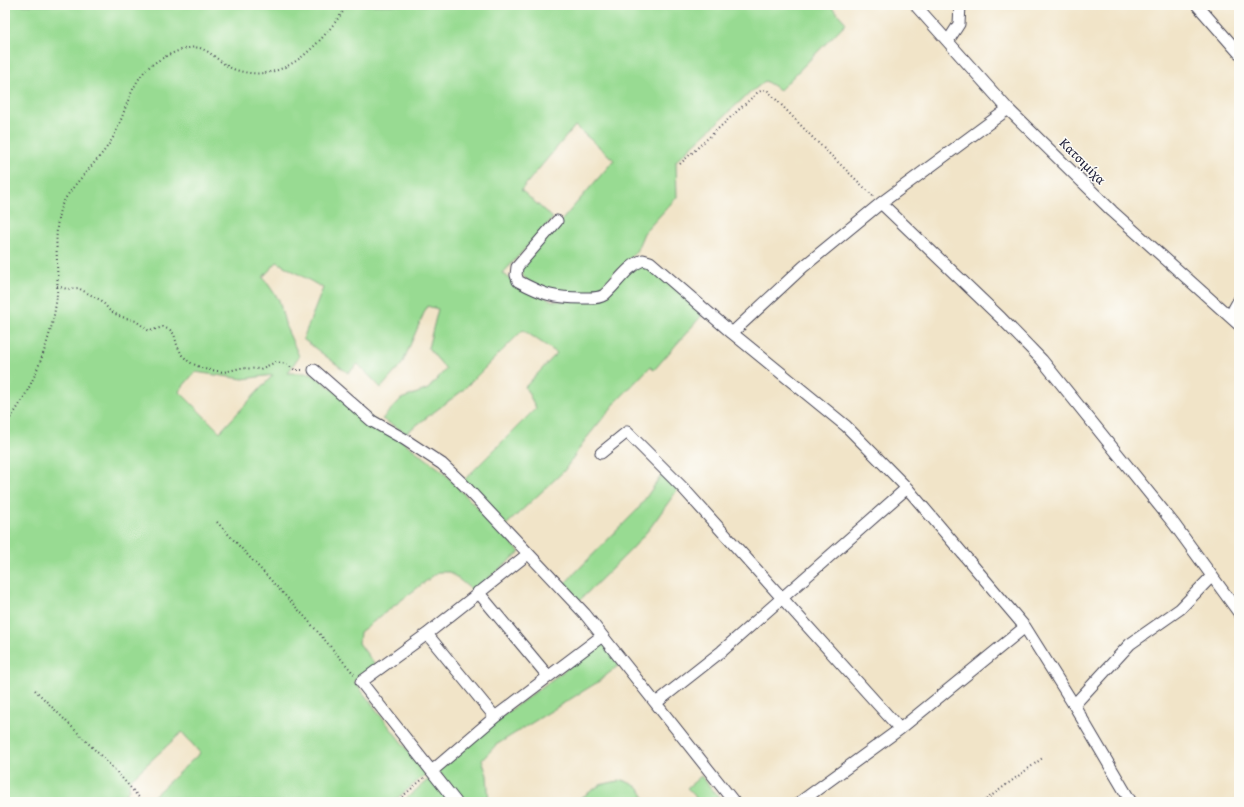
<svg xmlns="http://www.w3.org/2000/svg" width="1244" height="807" font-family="'Gentium Book Plus',serif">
	<rect width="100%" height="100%" fill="#fdfcf7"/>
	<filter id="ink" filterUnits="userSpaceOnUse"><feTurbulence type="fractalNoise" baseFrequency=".025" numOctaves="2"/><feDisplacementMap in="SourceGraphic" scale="8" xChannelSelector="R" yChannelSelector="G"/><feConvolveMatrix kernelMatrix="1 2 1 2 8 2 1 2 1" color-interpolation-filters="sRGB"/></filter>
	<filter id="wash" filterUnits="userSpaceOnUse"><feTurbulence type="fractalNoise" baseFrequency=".012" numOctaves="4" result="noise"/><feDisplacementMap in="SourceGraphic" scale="16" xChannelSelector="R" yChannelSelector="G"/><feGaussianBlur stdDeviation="0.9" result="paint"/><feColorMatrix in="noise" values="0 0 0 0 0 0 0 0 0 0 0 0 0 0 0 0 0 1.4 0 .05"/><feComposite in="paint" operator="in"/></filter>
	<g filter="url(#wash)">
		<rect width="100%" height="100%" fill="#f1e4c8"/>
		<path fill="#98db92" stroke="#5d7e66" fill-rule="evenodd" d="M 5,5 L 830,5 L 846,23 L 780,90 L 765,81 L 745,97 L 676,161 L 677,197 L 644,233 L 636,252 L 598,290 L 587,295 L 559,295 L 528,281 L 522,275 L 521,267 L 614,160 L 575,126 L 521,190 L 553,218 L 503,273 L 517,285 L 553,301 L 587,301 L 602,299 L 639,257 L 704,313 L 654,370 L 650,367 L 617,401 L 585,440 L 564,471 L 506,525 L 464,480 L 536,408 L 525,387 L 557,353 L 523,330 L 462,391 L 406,433 L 382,419 L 401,399 L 428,389 L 446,369 L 428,348 L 438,309 L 427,306 L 402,364 L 381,388 L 358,364 L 348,373 L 303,339 L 323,288 L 277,262 L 263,277 L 279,300 L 286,327 L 299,356 L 288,373 L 311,373 L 441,470 L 520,552 L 473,591 L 450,572 L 438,572 L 360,632 L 359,643 L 375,665 L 354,681 L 426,774 L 393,802 L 147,802 L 200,753 L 182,732 L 130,780 L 129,790 L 119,802 L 5,802 ZM 195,372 L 243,379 L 273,375 L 220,432 L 179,391 Z
			M 663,473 L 678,489 L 650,528 L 633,548 L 579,601 L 563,585 L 638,509 Z
			M 603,642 L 619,665 L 598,682 L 496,745 L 482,760 L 487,775 L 489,802 L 464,802 L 438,771 L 493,723 Z
			M 701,776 L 723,802 L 697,802 L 695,796 L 687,788 Z
			M 430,778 L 451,802 L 402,802 Z
			M 622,780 C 634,784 644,789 645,802 L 575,802 L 600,785 Z"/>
	</g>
	<g filter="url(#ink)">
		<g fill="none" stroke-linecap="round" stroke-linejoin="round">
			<g stroke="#413f50" stroke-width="13">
				<path id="minor" d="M 1197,5 L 1239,53
					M 917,7 L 1008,109 L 1112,211 L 1239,325
					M 948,41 L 959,24 L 960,5
					M 881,203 L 1001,318 L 1042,360 L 1174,524 L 1239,613
					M 557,221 L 517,267 L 516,275 L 518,281 C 544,295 554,298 583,298 C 590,298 598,299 604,295 C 617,284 627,266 643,260 L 650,262 L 732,333 L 846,426 L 907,488 L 1025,627 L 1074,705 L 1131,802
					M 1230,316 L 1239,300
					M 732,333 L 803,267 L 881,203 L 1008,109
					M 314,370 L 372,421 L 404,439 L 442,464 L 463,484 L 585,614 L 734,802
					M 601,453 L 627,432 L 683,488 L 900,729
					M 478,592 L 548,676
					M 427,634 L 495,717
					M 656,703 L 722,651 L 907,488
					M 1074,705 L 1130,644 L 1180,609 L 1212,576
					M 432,771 L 495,717 L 602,636
					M 456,802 L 361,682 L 427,634 L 528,554
					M 800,802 L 900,729 L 1025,627"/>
			</g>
			<path stroke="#413f50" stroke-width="2" stroke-dasharray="1 3" stroke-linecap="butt" d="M 680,164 L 758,92 L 764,90 L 768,91 L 813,138 L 873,196
				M 57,286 L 67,289 L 78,288 L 102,301 L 109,310 L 119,316 L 136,321 L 149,331 L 163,327 L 170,330 L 174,334 L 177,345 L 182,355 L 189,362 L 204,369 L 224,372 L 241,368 L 260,369 L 276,362 L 286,364 L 295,370 L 304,370
				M 5,424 C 31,397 55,330 57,293 C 59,266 53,236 60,210 C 65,191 99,161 111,141 C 124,120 127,92 144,72 C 153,61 185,44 200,48 C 212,52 221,64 233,69 C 286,88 321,42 348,5
				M 217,522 L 305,617 L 354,674
				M 35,690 L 115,770 L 143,802
				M 396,802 L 424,778
				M 983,802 L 1044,757"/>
			<use href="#minor" stroke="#fff" stroke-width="11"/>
		</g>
	</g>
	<g text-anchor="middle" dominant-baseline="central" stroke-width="3" stroke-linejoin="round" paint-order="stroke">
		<g font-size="14" fill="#22223b" stroke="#fdfcf7">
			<text transform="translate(1083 161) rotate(45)">Κατσιμίχα</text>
		</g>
	</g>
	<rect width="1244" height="807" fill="none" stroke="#fdfcf7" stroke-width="20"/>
</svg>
